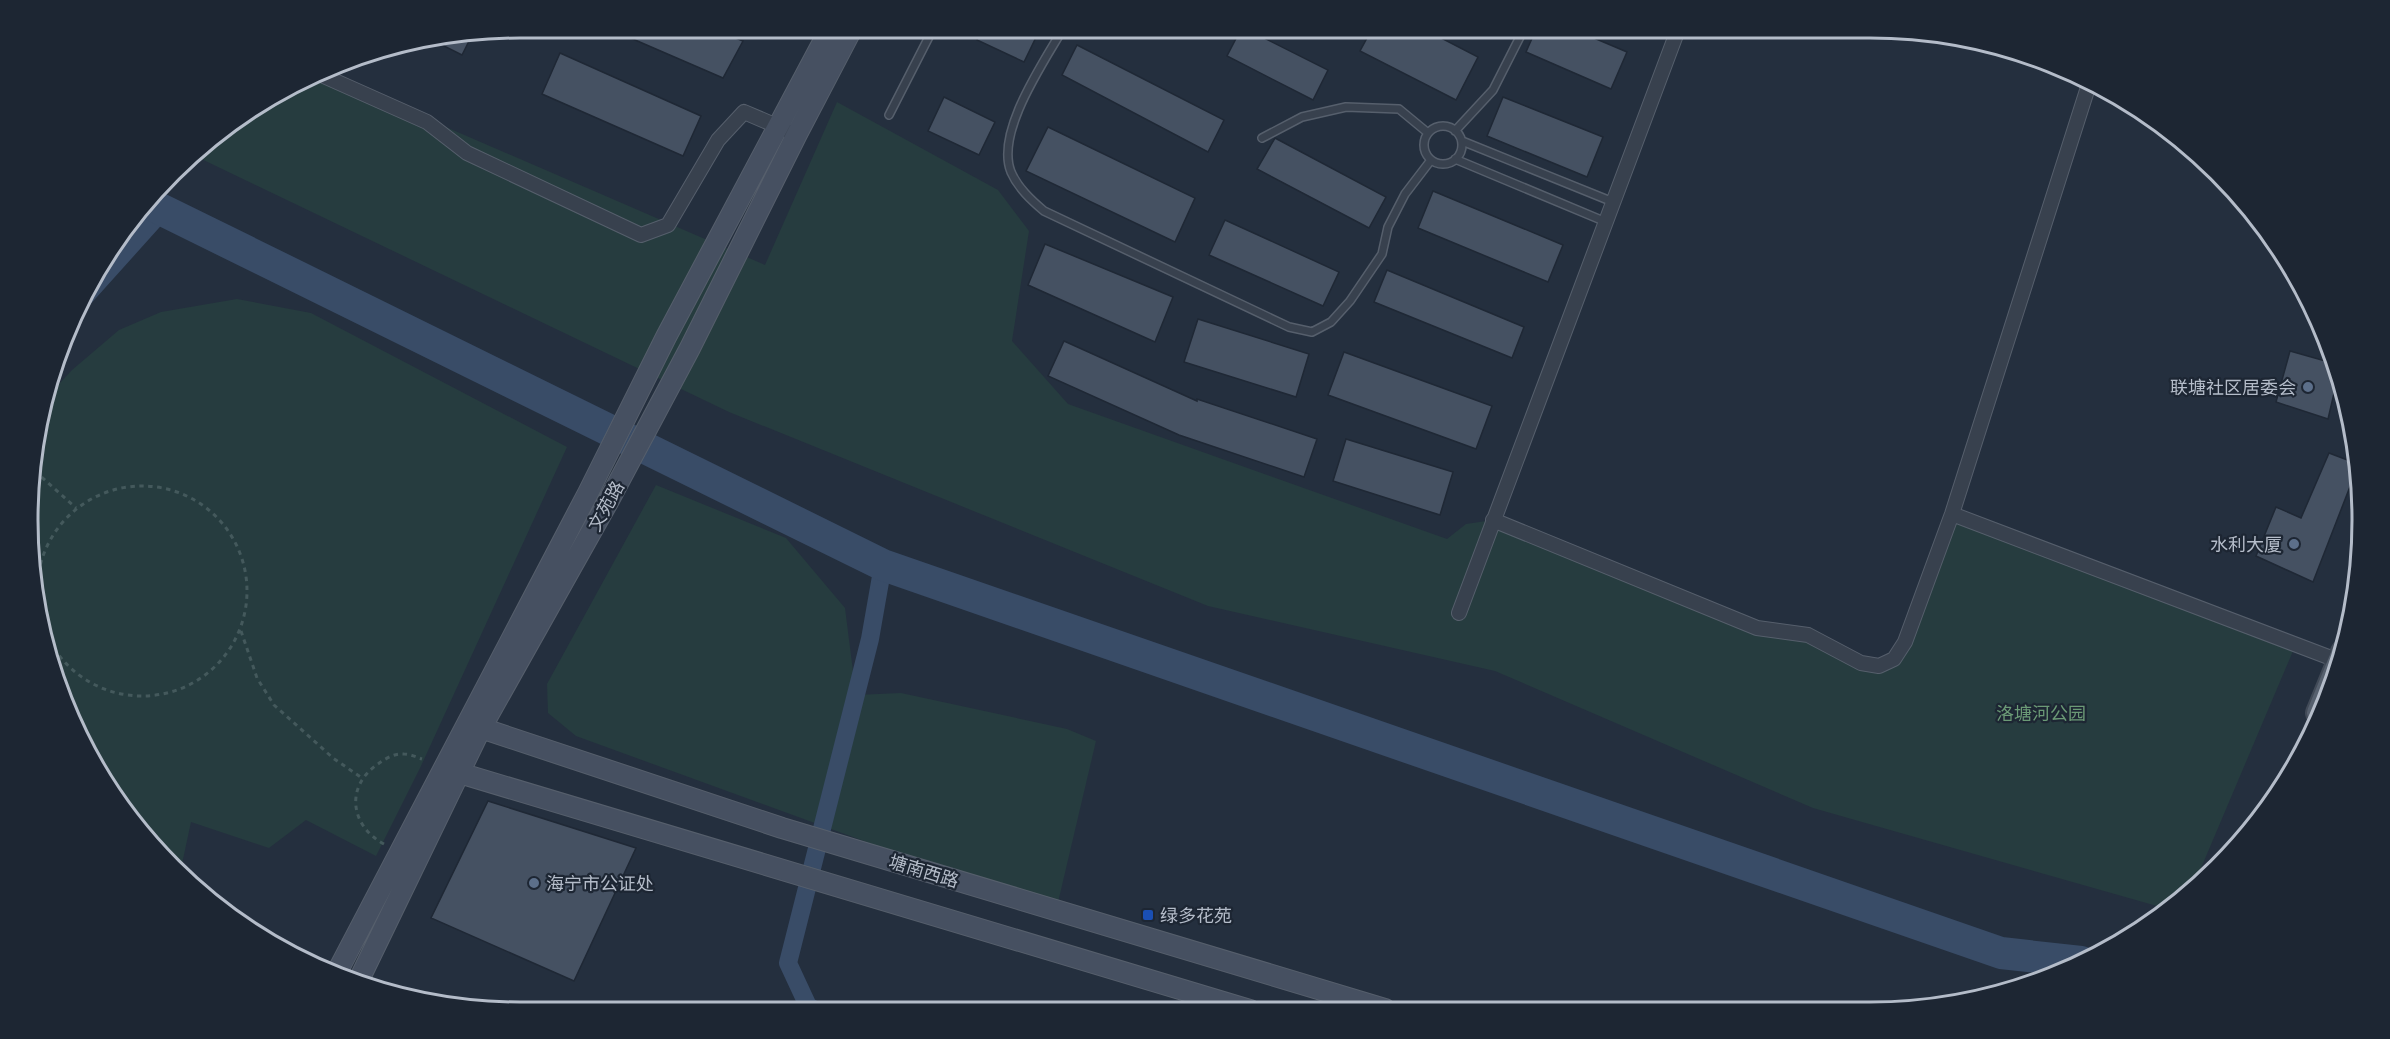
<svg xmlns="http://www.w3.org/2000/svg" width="2390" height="1039" font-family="'Public Sans','Noto Sans SC',sans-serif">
	<rect width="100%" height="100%" fill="#242f3e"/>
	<path fill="#263c3f" d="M 319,72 L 765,265 L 837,102 L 998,190 L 1029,231 L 1012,341 L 1068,404 L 1447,539 L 1466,524 L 1493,520 L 1757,628 L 1808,635 L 1861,663 L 1894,659 L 1952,514 L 2296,644 L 2193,887 L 2171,910 L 1813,808 L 1495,671 L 1208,606 L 729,412 L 191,154 L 274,93 Z
		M 237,299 L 311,313 L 567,447 L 421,766 L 376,856 L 306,820 L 269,848 L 191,822 L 182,864 L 172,862 L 93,765 L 53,678 L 31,584 L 36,424 L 49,395 L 72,370 L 119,330 L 161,312 Z
		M 656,485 L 786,538 L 845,608 L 856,695 L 901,693 L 1067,729 L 1096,741 L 1056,911 L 576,736 L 548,713 L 547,684 Z"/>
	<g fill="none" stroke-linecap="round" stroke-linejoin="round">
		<path stroke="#394c67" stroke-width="18" d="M 83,299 L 163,210
			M 817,1011 L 808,1006 L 788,963 L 870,639 L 883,565"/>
		<path stroke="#394c67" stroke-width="32" d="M 150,204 L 883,565 L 2001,953 L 2081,962"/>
	</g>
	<path fill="#455162" stroke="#1f2835" stroke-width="1.5" d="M 605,27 L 709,27 L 743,41 L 723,78 Z
		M 983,27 L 1041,27 L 1024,62 L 977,40 Z
		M 1242,27 L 1328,70 L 1313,100 L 1227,56 Z
		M 1373,27 L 1420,27 L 1478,57 L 1456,100 L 1360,51 Z
		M 1537,27 L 1568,27 L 1627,52 L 1611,89 L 1526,52 Z
		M 472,35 L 462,55 L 434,41 L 464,36 Z
		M 1077,45 L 1224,120 L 1208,152 L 1062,75 Z
		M 560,53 L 701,116 L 683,156 L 542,94 Z
		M 944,97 L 995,122 L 979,155 L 928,131 Z
		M 1503,97 L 1603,137 L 1587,177 L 1487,136 Z
		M 1048,127 L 1195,198 L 1175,242 L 1026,171 Z
		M 1275,138 L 1386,197 L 1369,228 L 1257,169 Z
		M 1433,191 L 1563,245 L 1548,282 L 1418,228 Z
		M 1225,220 L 1339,272 L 1323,306 L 1209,255 Z
		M 1045,244 L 1173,297 L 1155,342 L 1028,285 Z
		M 1387,270 L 1524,327 L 1512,358 L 1374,302 Z
		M 1198,319 L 1309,354 L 1296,397 L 1184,362 Z
		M 1064,341 L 1197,401 L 1197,399 L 1317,439 L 1304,477 L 1179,435 L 1048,376 Z
		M 2290,351 L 2336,364 L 2339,372 L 2328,419 L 2276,402 Z
		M 1344,352 L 1492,406 L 1476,449 L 1328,395 Z
		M 1346,439 L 1453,472 L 1440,515 L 1333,481 Z
		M 2329,453 L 2358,464 L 2358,466 L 2313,582 L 2256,556 L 2276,507 L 2301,518 Z
		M 488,801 L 636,848 L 574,981 L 431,918 Z"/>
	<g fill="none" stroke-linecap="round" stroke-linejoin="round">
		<g stroke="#565f6c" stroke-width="10">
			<path id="service" d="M 1064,27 C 1044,62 995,132 1011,172 C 1018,188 1031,200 1044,211 L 1289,327 L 1312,332 L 1331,322 L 1350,301 L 1382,254 L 1388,227 L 1405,194 L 1431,160
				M 889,115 L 934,27
				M1424 145a19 19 0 1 1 38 0a19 19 0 1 1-38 0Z
				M 1455,131 L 1493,90 L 1525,27
				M 1262,138 L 1302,117 L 1346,107 L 1399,109 L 1428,133
				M 1462,141 L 1613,202
				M 1455,159 L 1606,222"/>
		</g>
		<g stroke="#565f6c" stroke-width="16">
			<path id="minor" d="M 317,73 L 427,122 L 467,153 L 641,235 L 668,225 L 718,140 L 744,112 L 786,130
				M 1952,514 L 2339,661
				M 1493,520 L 1757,628 L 1808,635 L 1861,663 L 1879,666 L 1894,659 L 1905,642 L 1952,514 L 2090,81
				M 1459,613 L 1679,27"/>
		</g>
		<g stroke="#565f6c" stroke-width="22">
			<path id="secondary" d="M 468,726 L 481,728 L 782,828 L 1385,1009
				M 446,769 L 1250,1010
				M 336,974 L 588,493 L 666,337 L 831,27
				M 357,984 L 481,728 L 608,502 L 690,348 L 797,134 L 853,27"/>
		</g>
		<g stroke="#414a57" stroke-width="26">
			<path id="primary" d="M 2318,713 L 2343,652"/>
		</g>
		<path stroke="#44595c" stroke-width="3" stroke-dasharray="4.5 4.5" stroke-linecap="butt" d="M 35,471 L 76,508
			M37 591a105 105 0 1 1 210 0a105 105 0 1 1-210 0Z
			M 241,631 L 257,678 L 274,705 L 333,758 L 362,778
			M 384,844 C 350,826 345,786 378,764 C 385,759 394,753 404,754 C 410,754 416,757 422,759"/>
		<use href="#service" stroke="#38414e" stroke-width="7"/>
		<use href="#minor" stroke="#38414e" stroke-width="14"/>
		<use href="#secondary" stroke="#465061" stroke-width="20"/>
		<use href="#primary" stroke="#56606e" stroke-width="22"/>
	</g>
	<g fill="#5c6f8a" stroke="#1d2633" stroke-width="2">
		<circle cx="2308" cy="387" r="6"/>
		<circle cx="2294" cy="544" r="6"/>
		<circle cx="534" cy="883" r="6"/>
	</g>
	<rect fill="#1a4fb4" stroke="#1d2633" stroke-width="2" x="1142" y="909" width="12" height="12" rx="3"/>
	<g text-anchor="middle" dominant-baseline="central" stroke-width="4.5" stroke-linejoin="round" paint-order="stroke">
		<g font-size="18" fill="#b4bcc9" stroke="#1d2633" text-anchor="end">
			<text x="2296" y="387">联塘社区居委会</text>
			<text x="2282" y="544">水利大厦</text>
			<text x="546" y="883" text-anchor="start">海宁市公证处</text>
			<text x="1160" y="915" text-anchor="start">绿多花苑</text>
		</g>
		<g font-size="18" fill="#b4bcc9" stroke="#1d2633">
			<text transform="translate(606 506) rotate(-61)">文苑路</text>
			<text transform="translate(924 871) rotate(17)">塘南西路</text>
		</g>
		<g font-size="18" fill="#6b9a76" stroke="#1d2633">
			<text x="2041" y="713">洛塘河公园</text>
		</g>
	</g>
	<path d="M0 0H2390V1039H0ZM520 38H1870A482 482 0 0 1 2352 520V520A482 482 0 0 1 1870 1002H520A482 482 0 0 1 38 520V520A482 482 0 0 1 520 38Z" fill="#1d2633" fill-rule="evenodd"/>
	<path fill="none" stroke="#b4bcc9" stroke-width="3" d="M520 38H1870A482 482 0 0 1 2352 520V520A482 482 0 0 1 1870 1002H520A482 482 0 0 1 38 520V520A482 482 0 0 1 520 38Z"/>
</svg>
